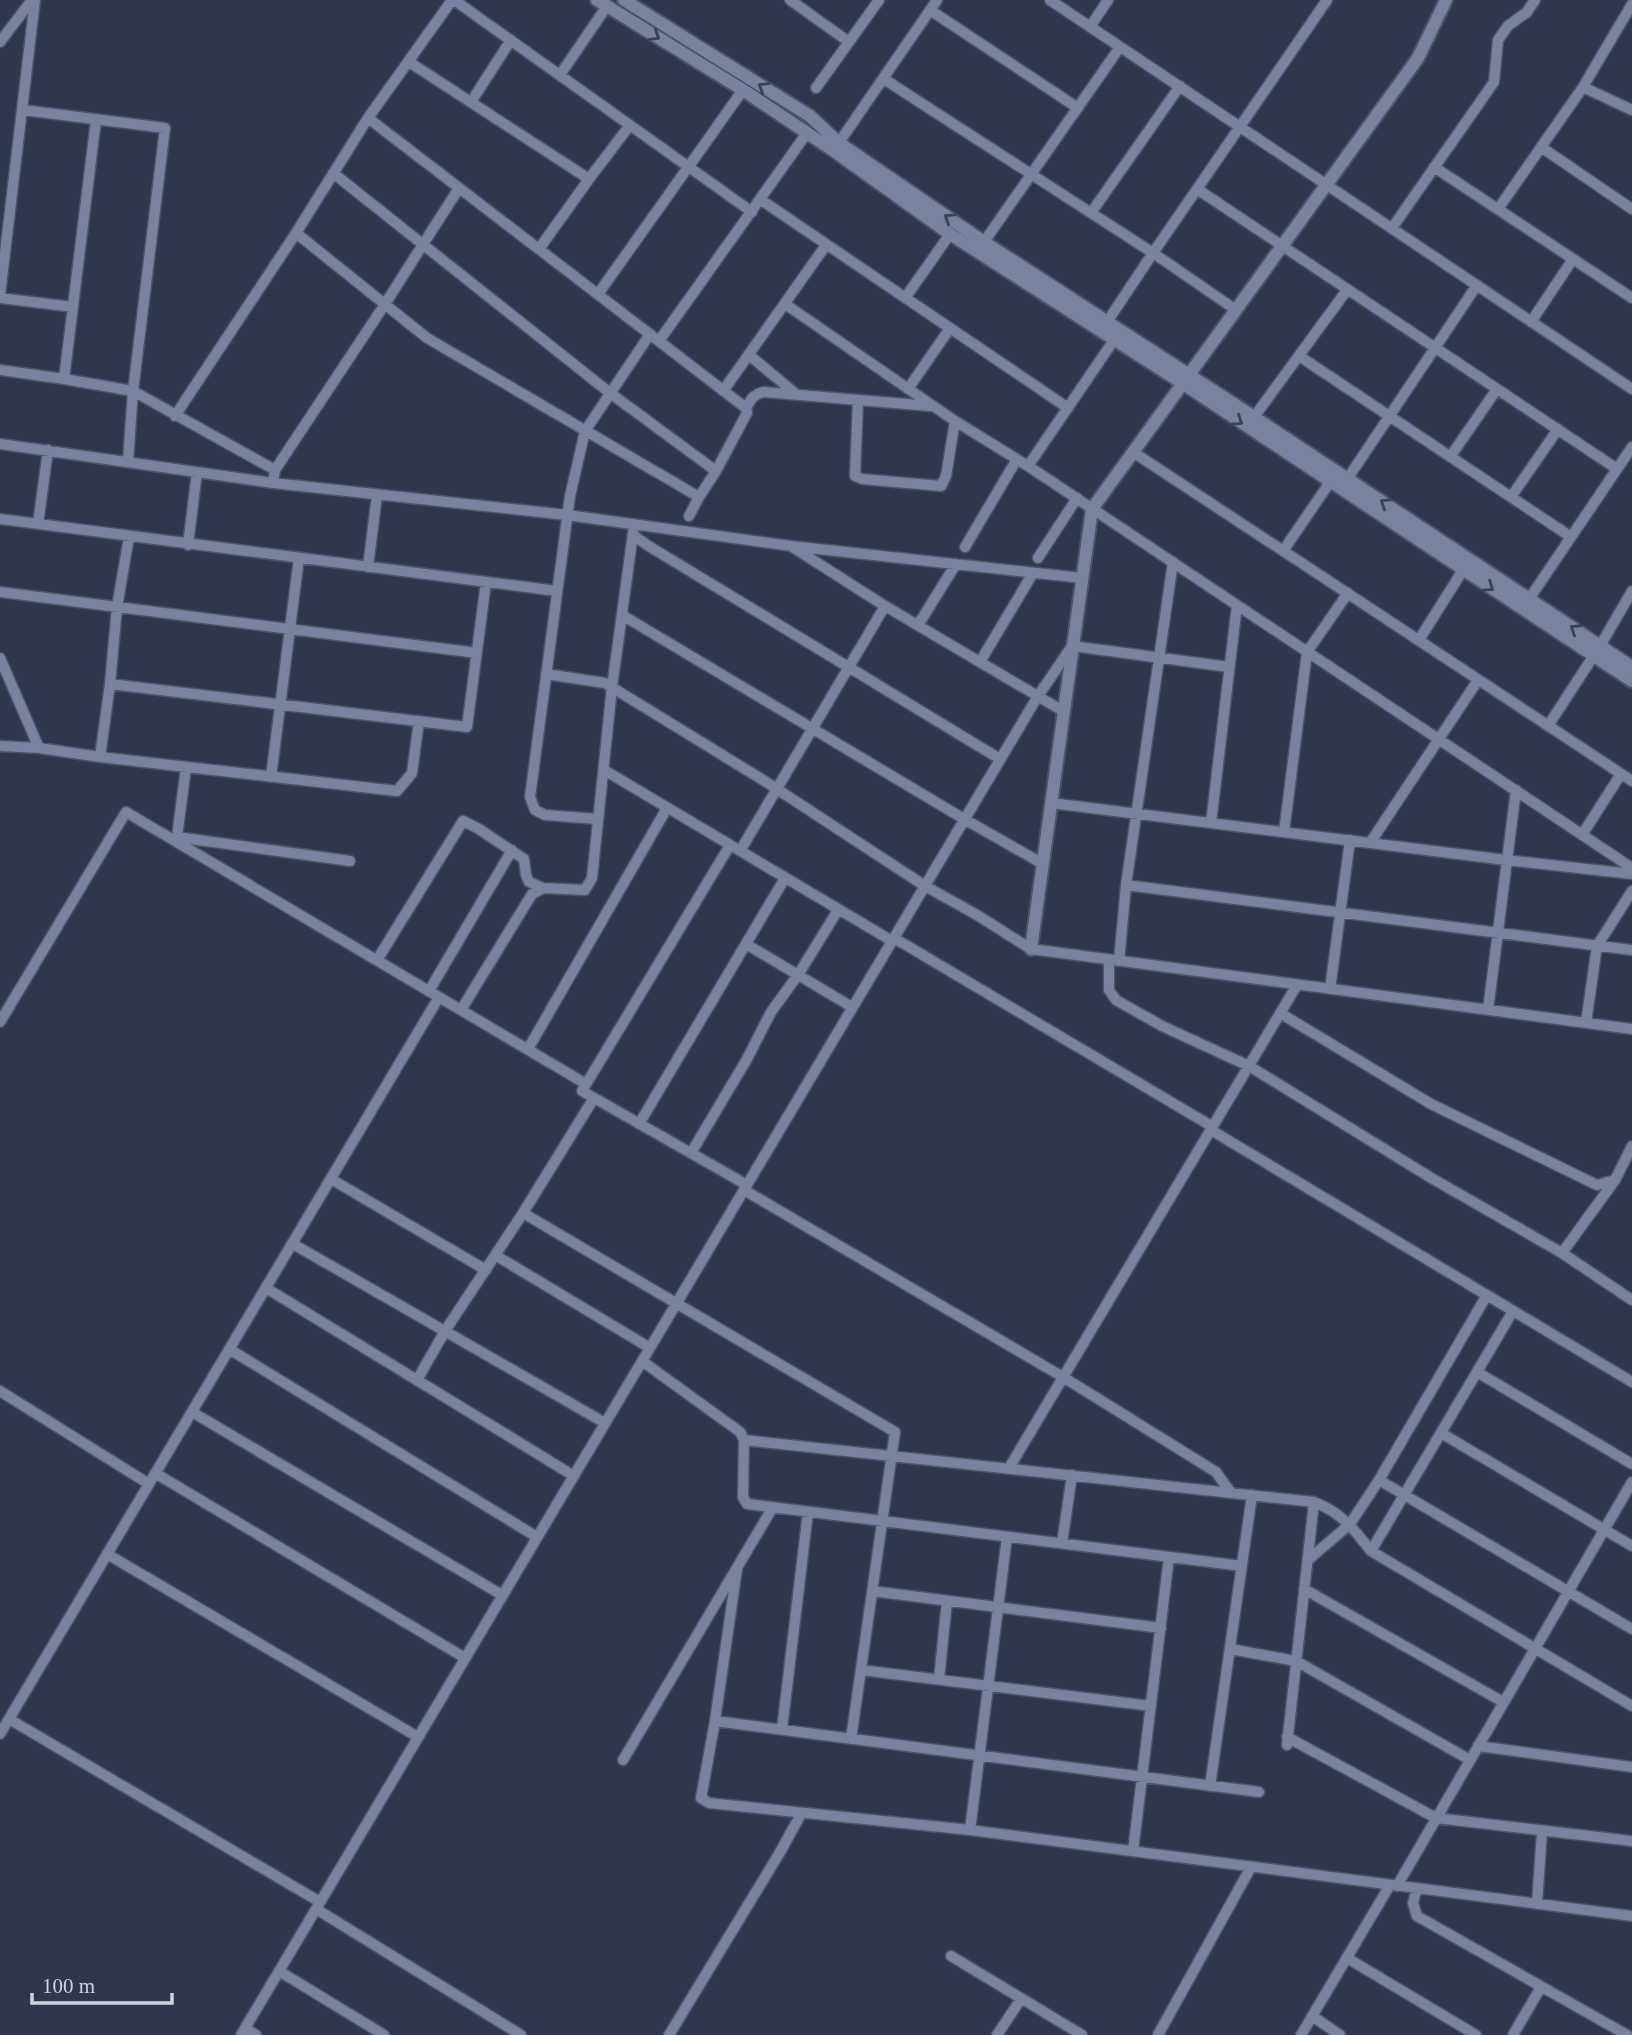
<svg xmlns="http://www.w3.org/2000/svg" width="1632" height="2035" font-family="Georgia,serif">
	<rect width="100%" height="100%" fill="#2f364d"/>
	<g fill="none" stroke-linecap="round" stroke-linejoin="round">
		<g stroke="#4c5268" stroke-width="13">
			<path id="minor" d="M 454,0 L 752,212
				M 790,0 L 849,42
				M 1050,0 L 1632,389
				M 930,10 L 1078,108
				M 1090,27 L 1108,0
				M 0,42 L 32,0
				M 409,62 L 589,179 L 539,249
				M 560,75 L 607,6
				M 884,79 L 1153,253 L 1236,310
				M 1583,87 L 1632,110
				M 816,88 L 879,0
				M 471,102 L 511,40
				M 23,110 L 165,128 L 133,391 L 128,461
				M 368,118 L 746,408 L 747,413 L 716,471 L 699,497 L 689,516
				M 836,147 L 937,0
				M 1541,147 L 1632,209
				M 1434,167 L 1632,298
				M 333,173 L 610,393 L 716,471
				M 589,179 L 630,125
				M 1197,189 L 1617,469
				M 761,200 L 1068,408
				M 1498,209 L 1583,87 L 1632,4
				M 1091,213 L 1180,86
				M 1392,228 L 1494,82 L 1498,40 L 1508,26 L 1527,12 L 1535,0
				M 296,233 L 427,338 L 699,497
				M 984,242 L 1120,47
				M 598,294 L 743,90
				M 0,295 L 35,0
				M 0,298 L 73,307
				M 905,298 L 950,234
				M 785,304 L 955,421 L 1028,466 L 1632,868
				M 1107,322 L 1153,253 L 1327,0
				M 1531,322 L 1573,259
				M 659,341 L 807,133
				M 749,355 L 796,394
				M 1299,356 L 1571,537
				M 0,370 L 64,379 L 133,391 L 275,470
				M 64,379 L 96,120
				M 908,389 L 950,328
				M 723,391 L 826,245
				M 858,400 L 855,476 L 862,479 L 941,486 L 946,476 L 955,421
				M 746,408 C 751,399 754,394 764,392 L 930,406
				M 175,416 L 296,233 L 368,118 L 452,0
				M 1254,417 L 1347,290
				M 0,444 L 273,483 L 567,515 L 791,546 L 1082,578
				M 1133,452 L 1632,781
				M 1450,457 L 1497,389
				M 1028,466 L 1114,340
				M 1348,478 L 1477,285
				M 273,483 L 275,470 L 385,304 L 459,188
				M 1511,497 L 1558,429
				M 0,519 L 557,591
				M 38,524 L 48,450
				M 633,535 L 647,545 L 1000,759
				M 188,545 L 197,472
				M 965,547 L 1017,459
				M 794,548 L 885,606 L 1063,711
				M 1283,551 L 1330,482
				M 1038,558 L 1077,498
				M 368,567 L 377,495
				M 0,592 L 477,653
				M 1529,599 L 1632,447
				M 622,615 L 964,819 L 1043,864
				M 918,625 L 956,564
				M 1419,640 L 1463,570
				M 0,658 L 39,748
				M 980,662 L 1033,573
				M 546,674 L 605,683 L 763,780 L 925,886 L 977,915 L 1031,949 L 1632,1029
				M 110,684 L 467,727 L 486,582
				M 1548,726 L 1600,646 L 1632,591
				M 0,746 L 39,748 L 100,757 L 397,791 L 412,773 L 419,721
				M 100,757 L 110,684 L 117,607 L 129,537
				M 186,767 L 177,837 L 350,861
				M 604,770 L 892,941
				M 271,777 L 299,558
				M 1051,803 L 1506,860 L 1632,874
				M 598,819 L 545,815 L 535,810 L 530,797 L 570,496 L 585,431 L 650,334
				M 1211,823 L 1237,605
				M 1284,832 L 1307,652 L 1348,593
				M 1582,835 L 1621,774
				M 1370,843 L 1478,680
				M 730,845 L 582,1091 L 747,1185
				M 740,851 L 885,606
				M 1126,885 L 1632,950
				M 894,938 L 1213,1127
				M 746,944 L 852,1007
				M 377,960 L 463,821 L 479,829 L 524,859 L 526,875 L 529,882 L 543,888
				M 1109,960 L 1109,990 L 1116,1000 L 1162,1026 L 1249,1066 L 1433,1179 L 1562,1253 L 1632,1300
				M 1119,961 L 1126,885 L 1173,562
				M 1330,989 L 1350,840
				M 429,991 L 512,850
				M 461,1010 L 532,894 L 543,888 L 585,890 L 592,878 L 612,687 L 634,526
				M 1488,1010 L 1516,790
				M 1280,1013 L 1431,1104 L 1597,1185 L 1615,1180 L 1632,1146
				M 0,1022 L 126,812 L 586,1084
				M 1586,1023 L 1597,946 L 1632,891
				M 528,1049 L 667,808
				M 639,1124 L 785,878
				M 1211,1130 L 1632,1382
				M 691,1153 L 747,1059 L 771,1012 L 798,975 L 838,910
				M 331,1179 L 486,1270
				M 744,1190 L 1063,1377 L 1216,1472 L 1231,1493
				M 523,1213 L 895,1432 L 851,1739
				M 293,1244 L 605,1423
				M 1562,1253 L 1615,1180
				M 495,1255 L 650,1348
				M 266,1288 L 574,1476
				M 229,1349 L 537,1537
				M 642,1361 L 740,1432 L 744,1440 L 743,1497 L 747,1504 L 1242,1566
				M 1477,1372 L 1632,1464
				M 417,1380 L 445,1331 L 523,1213 L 594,1098
				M 0,1391 L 149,1484
				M 192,1412 L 502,1595
				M 1441,1433 L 1632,1546
				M 744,1440 L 1314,1502 C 1342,1513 1353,1528 1371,1551 L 1632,1706
				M 1009,1468 L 1297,985
				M 155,1473 L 465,1658
				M 1379,1480 L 1632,1629
				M 1062,1543 L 1072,1475
				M 1371,1551 L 1513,1311
				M 107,1554 L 418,1737
				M 1308,1560 L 1350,1524 L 1379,1480 L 1487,1295
				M 737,1569 L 715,1721 L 701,1798 L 709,1803 L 970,1830 L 1632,1916
				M 1304,1589 L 1503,1702
				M 872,1591 L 1161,1628
				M 1230,1649 L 1296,1661 L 1470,1760
				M 861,1670 L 1151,1706
				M 939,1679 L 947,1601
				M 9,1719 L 320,1902
				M 715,1721 L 1259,1792
				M 782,1729 L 808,1512
				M 0,1734 L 439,997
				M 1287,1737 L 1436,1818 L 1632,1841
				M 1287,1745 L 1314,1502
				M 1478,1746 L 1632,1767
				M 623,1760 L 773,1507
				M 1210,1786 L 1252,1495
				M 970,1830 L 1007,1537
				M 1133,1851 L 1169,1557
				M 1397,1886 L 1632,1482
				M 1417,1888 L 1413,1903 L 1417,1916 L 1627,2035
				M 1537,1904 L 1542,1831
				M 316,1909 L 521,2035
				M 951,1956 L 1082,2035
				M 1347,1958 L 1476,2035
				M 279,1971 L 384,2035
				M 1312,2016 L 1340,2035
				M 245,2028 L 256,2035
				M 241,2035 L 1038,696 L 1072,646 L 1229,667
				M 669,2035 L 779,1854 L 801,1814
				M 997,2035 L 1021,1999
				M 1158,2035 L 1251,1867
				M 1301,2035 L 1390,1885
				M 1513,2035 L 1541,1987"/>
		</g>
		<g stroke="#4c5268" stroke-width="16">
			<path id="tertiary" d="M 597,0 L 743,90 L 834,151 L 950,234 L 1182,383 L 1632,681
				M 624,0 L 810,116 L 839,143 L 984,242 L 1254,417 L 1632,667
				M 1031,949 L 1092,509 L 1418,58 L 1446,0"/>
		</g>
		<use href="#minor" stroke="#7983a0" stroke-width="10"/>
		<use href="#tertiary" stroke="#7983a0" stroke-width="12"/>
	</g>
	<defs><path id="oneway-chevron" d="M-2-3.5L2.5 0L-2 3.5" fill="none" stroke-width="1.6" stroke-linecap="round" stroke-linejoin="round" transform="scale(1.75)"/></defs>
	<g stroke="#3a4259">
		<use href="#oneway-chevron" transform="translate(655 36) rotate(32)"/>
		<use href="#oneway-chevron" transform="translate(763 87) rotate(-148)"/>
		<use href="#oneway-chevron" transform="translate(949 218) rotate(-146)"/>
		<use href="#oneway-chevron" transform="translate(1238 421) rotate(34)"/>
		<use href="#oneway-chevron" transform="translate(1385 503) rotate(-146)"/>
		<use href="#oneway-chevron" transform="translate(1489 587) rotate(34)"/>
		<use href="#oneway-chevron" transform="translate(1575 629) rotate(-147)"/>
	</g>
	<path d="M32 1993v10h140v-10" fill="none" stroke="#ced4e2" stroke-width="3.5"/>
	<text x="42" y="1993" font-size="21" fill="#ced4e2" stroke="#2f364d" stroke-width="5" paint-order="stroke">100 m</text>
</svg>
